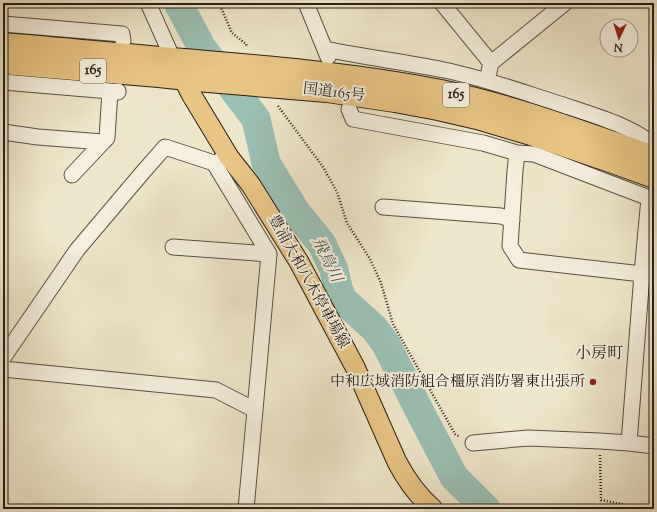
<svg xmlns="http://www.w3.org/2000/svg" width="657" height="512" font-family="'Sorts Mill Goudy','Noto Serif JP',serif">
	<rect width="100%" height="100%" fill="#efe7ca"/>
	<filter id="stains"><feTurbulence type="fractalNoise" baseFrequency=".005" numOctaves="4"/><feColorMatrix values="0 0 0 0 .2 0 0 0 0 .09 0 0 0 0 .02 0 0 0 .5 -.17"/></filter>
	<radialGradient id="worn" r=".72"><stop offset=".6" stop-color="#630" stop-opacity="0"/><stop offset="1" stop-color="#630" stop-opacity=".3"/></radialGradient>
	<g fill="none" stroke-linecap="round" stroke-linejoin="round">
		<path stroke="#9ac0b3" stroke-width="29" d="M 178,3 L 202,48 L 256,119 L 266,163 L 296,212 L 322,244 L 334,270 L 338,288 L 343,300 L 375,329 L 386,344 L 418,408 L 454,477 L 486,509"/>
		<g stroke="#5a4f42" stroke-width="17">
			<path id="minor" d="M 148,3 L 173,59
				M 306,3 L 328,57
				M 442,3 L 491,63
				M 3,24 L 122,34 L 123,41
				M 325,49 C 364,57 404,62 444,70 C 484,78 522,92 560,104 C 593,115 627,124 654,145
				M 487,81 L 491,63 L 565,3
				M 3,82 L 110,91 L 118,92 L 118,91
				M 349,109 L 353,119 L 483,143 L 517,153 L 534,154 L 649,198 L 654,199
				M 3,132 L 38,137 L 103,142 L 107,138 L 110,91
				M 517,153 L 515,171 L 510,246 L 519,260 L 642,274
				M 72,175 L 103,142
				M 383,207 L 501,216 L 512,220
				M 173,247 L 269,254
				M 3,358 L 77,250 L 143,172 L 165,147 L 214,163 L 222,160
				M 3,369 L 216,390 L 255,410 L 269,254 L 214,163
				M 473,443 L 528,438 L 600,441 L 629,443 L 654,446
				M 629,443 L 642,274 L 649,198
				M 246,509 L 255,410"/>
		</g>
		<g stroke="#281c15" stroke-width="21">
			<path id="major" d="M 178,68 L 191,94 L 229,157 L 251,185 L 299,262 L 355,367 L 397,462 C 406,479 418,496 433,509"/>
		</g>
		<g stroke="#281c15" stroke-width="24">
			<path id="highway" d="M 3,44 C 67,49 131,56 196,61 C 278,68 360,75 441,91 C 514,106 584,133 654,157
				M 3,63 L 159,76 L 196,80 L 327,91 L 395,101 L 438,109 L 477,118 L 531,134 L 610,161 L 654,177"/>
		</g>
		<path stroke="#281c15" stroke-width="2.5" stroke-dasharray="1 2" stroke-linecap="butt" d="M 219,3 L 232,33 L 246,44 L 247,47
			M 278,106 L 323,167 L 337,192 L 347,223 L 370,259 L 381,283 L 393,324 L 455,434 L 460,437
			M 600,455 L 601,500 L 646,509"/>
		<use href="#minor" stroke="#f5efdd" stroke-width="15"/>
		<use href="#major" stroke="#e8c485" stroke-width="19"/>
		<use href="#highway" stroke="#e8c485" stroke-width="22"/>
	</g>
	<circle fill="#8f2418" stroke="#f5efdd" stroke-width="1.5" cx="593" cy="382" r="4"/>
	<g text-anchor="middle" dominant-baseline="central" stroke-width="4" stroke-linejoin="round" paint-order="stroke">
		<g fill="#f5efdd" stroke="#665b51" stroke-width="1">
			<rect x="80" y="59" width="26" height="24" rx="3"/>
			<rect x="443" y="83" width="26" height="24" rx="3"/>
		</g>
		<g font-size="14" font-weight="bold" fill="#281c15">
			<text x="93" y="71">165</text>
			<text x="456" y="95">165</text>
		</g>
		<g font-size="15" fill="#281c15" stroke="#f5efdd">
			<text transform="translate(334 93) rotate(7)">国道165号</text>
			<text transform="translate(308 282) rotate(61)">豊浦大和八木停車場線</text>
		</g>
		<g font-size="15" fill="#281c15" stroke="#f5efdd" text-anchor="end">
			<text x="585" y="382">中和広域消防組合橿原消防署東出張所</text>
		</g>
		<g font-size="16" font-style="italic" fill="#50554c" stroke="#f5efdd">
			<text transform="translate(326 260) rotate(64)">飛鳥川</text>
		</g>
		<g font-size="16" fill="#281c15" stroke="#f5efdd">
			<text x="599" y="354">小房町</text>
		</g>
	</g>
	<rect width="657" height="512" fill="none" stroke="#efe7ca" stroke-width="16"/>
	<rect x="4" y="4" width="649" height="504" fill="none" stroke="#281c15" stroke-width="2"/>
	<rect x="8" y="8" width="641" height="496" fill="none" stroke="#281c15"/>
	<g transform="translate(619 38) rotate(184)"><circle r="19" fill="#f5efdd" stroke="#a39b8d"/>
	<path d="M0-3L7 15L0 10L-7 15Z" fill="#8f2418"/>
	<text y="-6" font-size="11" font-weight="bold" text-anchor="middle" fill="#281c15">N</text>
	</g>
	<rect width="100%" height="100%" filter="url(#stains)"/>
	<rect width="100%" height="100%" fill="url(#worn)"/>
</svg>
